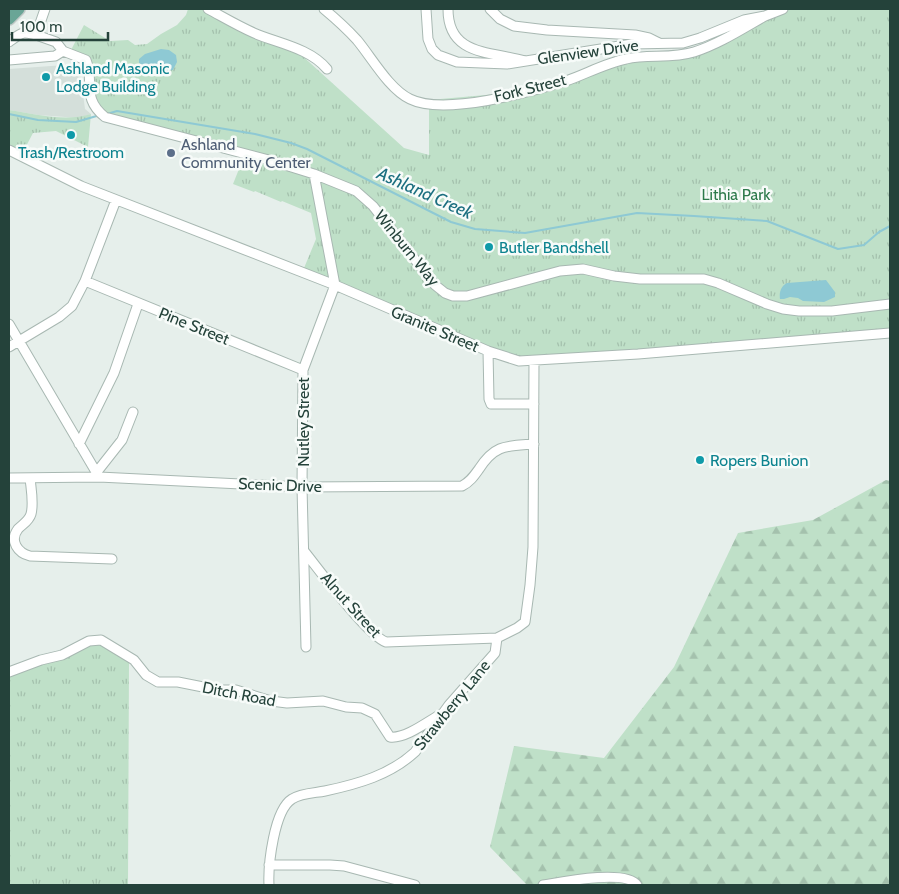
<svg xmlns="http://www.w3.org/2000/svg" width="899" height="894" font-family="Cabin,sans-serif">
	<defs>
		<pattern id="forest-firs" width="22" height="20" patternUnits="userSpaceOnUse" patternTransform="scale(1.25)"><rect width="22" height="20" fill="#bfe0c8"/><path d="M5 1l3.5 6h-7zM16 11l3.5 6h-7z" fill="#a4c1ad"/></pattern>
		<pattern id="park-tufts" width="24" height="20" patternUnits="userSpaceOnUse" patternTransform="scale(1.25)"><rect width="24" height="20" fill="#bfe0c8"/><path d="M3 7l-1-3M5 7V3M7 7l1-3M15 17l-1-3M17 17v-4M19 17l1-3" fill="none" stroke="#a4c1ad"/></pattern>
	</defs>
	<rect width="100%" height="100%" fill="#e6efeb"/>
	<path fill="#d4dfda" d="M 79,64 L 85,109 L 91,114 L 79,118 L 38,115 L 9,110 L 9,69 Z"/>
	<path fill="url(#forest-firs)" d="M 886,480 L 890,481 L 890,885 L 527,885 L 490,847 L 514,746 L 604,758 L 674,667 L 738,533 L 813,520 Z"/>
	<path fill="url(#park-tufts)" d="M 188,9 L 218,9 L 298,52 L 404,148 L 429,155 L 429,100 L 497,94 L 558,80 L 609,60 L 673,53 L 704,46 L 769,9 L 890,9 L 890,333 L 526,362 L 302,273 L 316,239 L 311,213 L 282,201 L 281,202 L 255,191 L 254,192 L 233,184 L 245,154 L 98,111 L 88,67 L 71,50 L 84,25 L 110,41 L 128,40 L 135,45 L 147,44 L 161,34 L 177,25 L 186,15 Z
		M 9,110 C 34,114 66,122 91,114 L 88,147 L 56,131 L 33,133 L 22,154 L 9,146 Z
		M 95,642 L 117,652 L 129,663 L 128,885 L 9,885 L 9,675 Z"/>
	<path fill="#8ec9d4" d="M 161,49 L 169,50 L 176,55 L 177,62 L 173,70 L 156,72 L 139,63 L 139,59 L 145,54 Z
		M 826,280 L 835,292 L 835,297 L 824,302 L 803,301 L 798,298 L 790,297 L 784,299 L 780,299 C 779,292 781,286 787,283 Z"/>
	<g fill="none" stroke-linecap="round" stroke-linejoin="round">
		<path stroke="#8ec9d4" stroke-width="2" d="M 9,114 L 38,120 L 76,122 L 100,115
			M 107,114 L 117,111 L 255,134 L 291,143 L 307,149 L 451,222 L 475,229 L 525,233 L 637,213 L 694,216 L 767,221 L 838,249 L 864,245 L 879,232 L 890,226"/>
		<g stroke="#a8b8b2" stroke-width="11">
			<path id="minor" d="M 45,9 L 37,32 L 39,36 L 56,42 L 63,51 L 86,60 C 95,82 81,98 105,117 L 269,160 L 314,174 L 356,191 L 373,206 L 435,285 L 445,293 L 453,296 L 467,296 L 560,271 L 583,269 L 614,276 L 640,279 L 704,279 L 718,283 L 767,304 L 783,309 L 799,311 L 832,311 L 890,304
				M 208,9 C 223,17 238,26 254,33 C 277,43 310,48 327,69
				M 324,9 C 336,19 347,29 357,40 C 372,58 389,89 410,99 C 444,116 530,92 566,81 C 586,74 606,63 626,59 C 648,54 672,59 694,52 C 719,44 742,29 765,16
				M 426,9 L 428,39 L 432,49 L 438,55 L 457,62 L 507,64 L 632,44 L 683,43 L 700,38 L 744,20 L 765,16 L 783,9
				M 448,9 C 448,56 490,51 525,61
				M 490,9 L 500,19 L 514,26 L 547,30 L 635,35 L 649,38 L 659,43
				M 9,42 C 22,32 22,31 39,36
				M 9,60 L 55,56 L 63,51
				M 9,150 L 81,186 L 335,285 L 488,351 L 519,361 L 638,354 L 890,333
				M 85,281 L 303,370
				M 9,324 L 99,477
				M 9,347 L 59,317 L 72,306 L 85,281 L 116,200
				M 488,351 L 489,399 L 491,404 L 534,404
				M 79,444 L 114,373 L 138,304
				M 96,473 L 122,440 L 133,412
				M 9,478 L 99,477 L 302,487 L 462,486 C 470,482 474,476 479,469 C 495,444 507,446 534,444
				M 30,478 C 31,489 34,503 31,514 C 29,521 23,524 18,529 C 9,541 18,553 30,556 L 112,559
				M 304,551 C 320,571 367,635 386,642 L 497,638 L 517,628 L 525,622 L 530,585 L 533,547 L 534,362
				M 306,647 L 302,487 L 303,370 L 335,285 L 314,174
				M 9,672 L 41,660 L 62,655 L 89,641 L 101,640 L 134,660 L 146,675 L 158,682 L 178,682 L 218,690 L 236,690 L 271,701 L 287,703 L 323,701 L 346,707 L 362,708 L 375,714 L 390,737 C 405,739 427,722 441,714
				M 269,865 L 330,865 L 344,866 L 415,885
				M 269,885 C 268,865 274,810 292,799 C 301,793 315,793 325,791 C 358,784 390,775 415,752 L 449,705 L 495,653 L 497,638
				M 543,885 C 561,882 626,869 637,885"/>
		</g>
		<g stroke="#c2cac8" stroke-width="14">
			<path id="major" d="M 9,19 L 19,9"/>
		</g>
		<use href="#minor" stroke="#fff" stroke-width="9"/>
		<use href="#major" stroke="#6aa596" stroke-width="11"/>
	</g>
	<g fill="#0f9aa8" stroke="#f7fbf9" stroke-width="2">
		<circle cx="46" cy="77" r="5"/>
		<circle cx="71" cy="135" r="5"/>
		<circle cx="489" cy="247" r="5"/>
		<circle cx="700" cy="460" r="5"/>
	</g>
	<circle fill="#5c6f8a" stroke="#f7fbf9" stroke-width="2" cx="171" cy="153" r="5"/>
	<g text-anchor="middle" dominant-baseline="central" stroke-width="5" stroke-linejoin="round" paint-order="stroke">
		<g font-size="16" fill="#24423a" stroke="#f7fbf9">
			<text transform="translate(588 52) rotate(-8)">Glenview Drive</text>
			<text transform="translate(530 88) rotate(-14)">Fork Street</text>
			<text transform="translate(407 248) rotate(51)">Winburn Way</text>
			<text transform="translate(194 326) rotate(22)">Pine Street</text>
			<text transform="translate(435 329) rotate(23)">Granite Street</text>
			<text transform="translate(303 422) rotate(-90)">Nutley Street</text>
			<text transform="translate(280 485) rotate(2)">Scenic Drive</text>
			<text transform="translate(351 605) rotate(48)">Alnut Street</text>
			<text transform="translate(239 694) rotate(11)">Ditch Road</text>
			<text transform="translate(452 705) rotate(-51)">Strawberry Lane</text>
		</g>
		<g font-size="16" fill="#0d838f" stroke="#f7fbf9" text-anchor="start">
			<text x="56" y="68">Ashland Masonic<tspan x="56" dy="18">Lodge Building</tspan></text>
			<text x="71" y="152" text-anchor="middle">Trash/Restroom</text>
			<text x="499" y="247">Butler Bandshell</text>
			<text x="710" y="460">Ropers Bunion</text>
		</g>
		<g font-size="16" fill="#4e5e75" stroke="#f7fbf9" text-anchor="start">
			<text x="181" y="144">Ashland<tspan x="181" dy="18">Community Center</tspan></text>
		</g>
		<g font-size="16" fill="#2d7a4b" stroke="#f7fbf9">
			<text x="736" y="194">Lithia Park</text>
		</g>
		<g font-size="18" font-style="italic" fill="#1c6f80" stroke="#f7fbf9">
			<text transform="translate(425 193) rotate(24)">Ashland Creek</text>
		</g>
	</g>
	<rect width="899" height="894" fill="none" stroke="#24423a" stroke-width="20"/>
	<path d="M12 32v8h96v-8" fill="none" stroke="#24423a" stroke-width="2.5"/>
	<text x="20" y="32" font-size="15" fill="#24423a" stroke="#f7fbf9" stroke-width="4" paint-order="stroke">100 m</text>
</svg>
